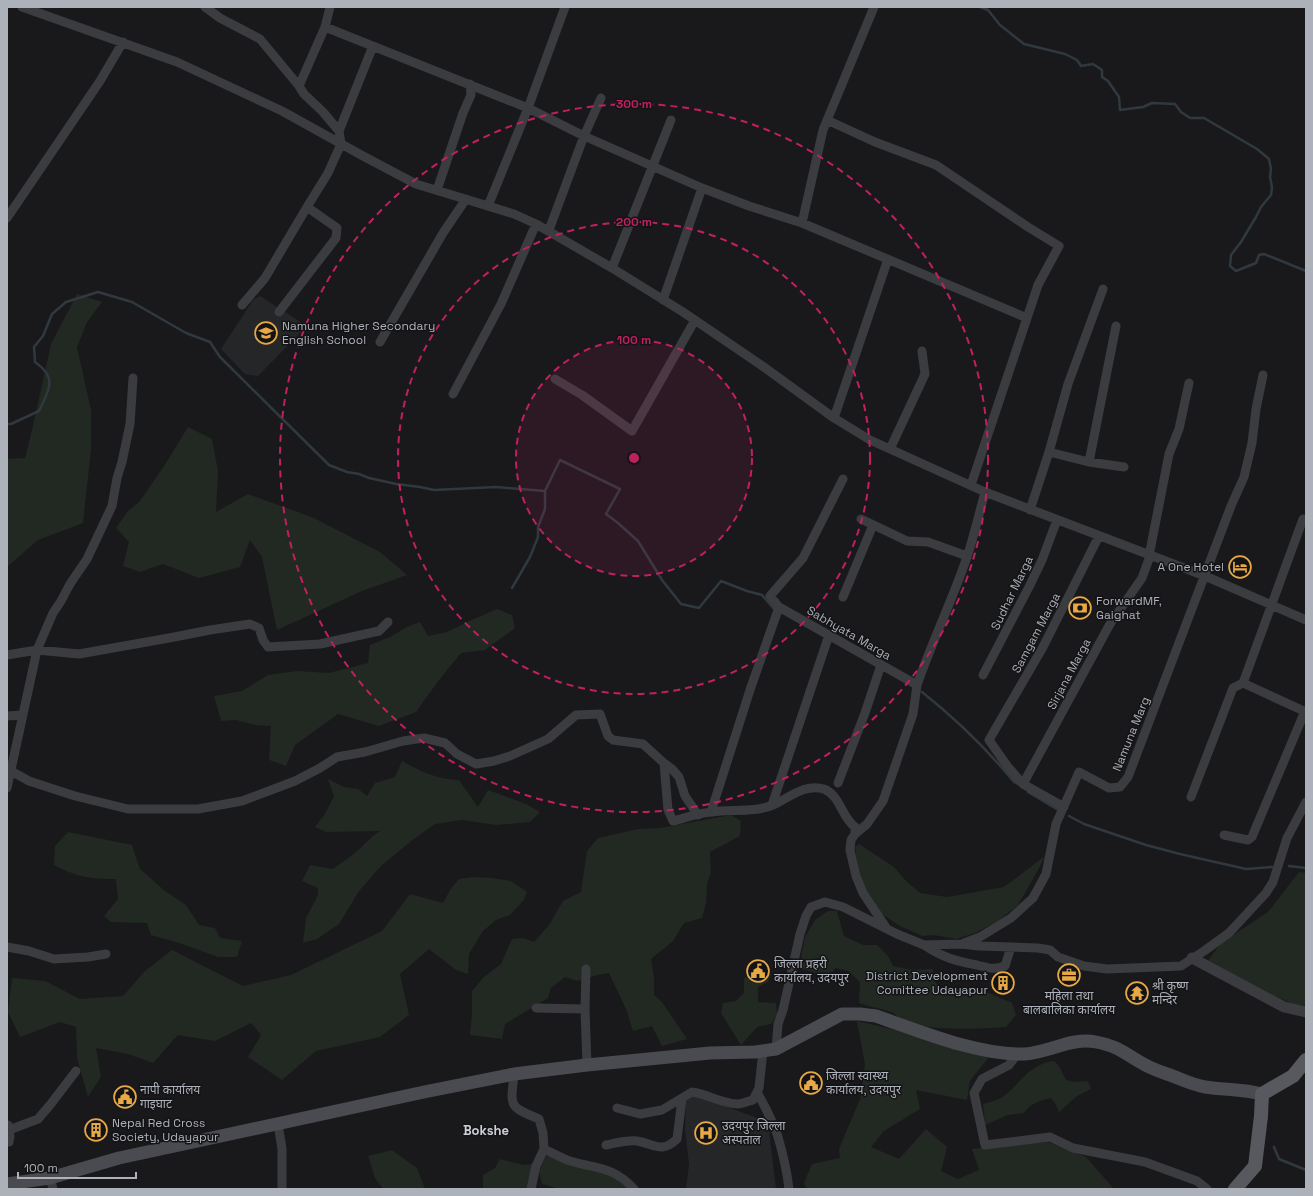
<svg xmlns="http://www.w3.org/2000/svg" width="1313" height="1196" font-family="'Space Grotesk','Noto Sans Devanagari',sans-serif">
	<rect width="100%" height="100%" fill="#19191b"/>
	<path fill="#252628" d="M 260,296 L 307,326 L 258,376 L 245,374 L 221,349 L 253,300 Z
		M 695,1095 L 768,1122 L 776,1189 L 686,1189 L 689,1164 L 685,1129 L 686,1101 Z"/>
	<path fill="#212922" d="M 77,294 L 102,302 L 87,322 L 77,347 L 91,410 L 91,450 L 83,523 L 38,540 L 7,567 L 7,459 L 25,458 L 33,426 L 51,344 Z
		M 188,427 L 212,439 L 218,471 L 216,512 L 248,494 L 314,518 L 380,552 L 407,575 L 362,591 L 277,630 L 262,557 L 250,540 L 240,567 L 199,578 L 163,564 L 140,572 L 123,566 L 129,542 L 116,528 L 128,511 L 140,501 L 164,466 Z
		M 497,609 L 512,615 L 515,628 L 485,650 L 461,653 L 439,680 L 416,712 L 379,726 L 338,714 L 295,745 L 286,766 L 269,760 L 271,726 L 256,725 L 236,720 L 221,721 L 214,696 L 242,691 L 268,675 L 297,671 L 329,673 L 368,663 L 370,645 L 390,637 L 405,628 L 420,622 L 428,636 L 447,632 L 474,619 Z
		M 402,761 C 420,771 438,780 459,780 L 478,807 L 488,790 L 526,804 L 540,812 L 530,822 L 496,825 L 462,820 L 435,824 L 414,839 L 382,865 L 359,891 L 339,924 L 317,939 L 303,943 L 306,918 L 318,895 L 318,888 L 302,881 L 310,865 L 333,869 L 355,853 L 373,836 L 380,831 L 326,832 L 315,827 L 325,814 L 334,796 L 328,779 L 344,787 L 358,789 L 367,796 L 375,783 L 395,777 Z
		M 731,815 L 741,821 L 740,836 L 710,852 L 711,872 L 707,884 L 706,903 L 702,918 L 684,923 L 673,941 L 651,959 L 654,978 L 654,995 L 662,1002 L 687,1039 L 662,1046 L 652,1026 L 633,1031 L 626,1009 L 609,973 L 598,975 L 577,981 L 565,977 L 551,988 L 548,998 L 505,1024 L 502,1039 L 470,1035 L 472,1015 L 472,991 L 484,977 L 501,964 L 512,939 L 523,938 L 534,942 L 549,925 L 563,901 L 581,892 L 587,851 L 598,838 L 638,829 L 660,828 Z
		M 68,832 L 132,845 L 140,869 L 165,891 L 186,905 L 199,925 L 215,928 L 220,938 L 242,941 L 237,957 L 218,957 L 179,943 L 151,935 L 147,923 L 111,922 L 104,916 L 118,899 L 116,879 C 89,879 77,877 54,865 L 55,846 Z
		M 859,844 L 894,867 L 907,882 L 920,893 L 947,897 L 1004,887 L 1045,856 L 1037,872 L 1018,905 L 998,921 L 975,933 L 956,939 L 934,935 L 922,936 L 900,926 L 882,914 L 865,888 L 859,872 L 855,847 Z
		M 1299,872 L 1306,873 L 1306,1005 L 1298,1007 L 1207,962 L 1221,943 L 1268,912 Z
		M 473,877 L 491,878 L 511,881 L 527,892 L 524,900 L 510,915 L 496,920 L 483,931 L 469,954 L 468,974 L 456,970 L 429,949 L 400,974 L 409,1015 L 380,1037 L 316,1051 L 282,1080 L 248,1057 L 261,1035 L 251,1023 L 215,1041 L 178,1035 L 153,1063 L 128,1054 L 96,1048 L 101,1077 L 88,1097 L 77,1058 L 76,1027 L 60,1022 L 20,1037 L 8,1012 L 12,978 L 45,981 L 80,999 L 123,996 L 145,971 L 172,950 L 243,986 L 291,975 L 382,931 L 410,894 L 443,903 L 450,890 L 459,879 Z
		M 828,911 L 837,911 L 844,936 L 863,945 L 877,945 L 888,956 L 893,966 L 911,970 L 933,969 L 932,979 L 942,989 L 959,988 L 974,992 L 989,993 L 1012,1003 L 1016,1015 L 1006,1027 C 982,1029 945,1030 922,1026 C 915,1024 904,1021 899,1018 C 896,1016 895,1013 891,1012 C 881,1008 869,1007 859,1003 L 860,982 L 848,971 L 835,968 L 830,977 L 799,968 L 805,937 L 815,920 Z
		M 765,971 L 771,974 L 768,982 L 758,987 L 758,1002 L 776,1003 L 777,1015 L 771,1024 L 757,1027 L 741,1045 L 721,1013 L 723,1003 L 736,1001 L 744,993 L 744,978 Z
		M 857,1021 L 909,1033 L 989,1057 L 970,1081 L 967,1100 L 916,1090 L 920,1109 L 884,1131 L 871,1147 L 899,1159 L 926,1129 L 947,1147 L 941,1171 L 958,1179 L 979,1170 L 972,1149 L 1048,1142 L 1086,1157 L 1114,1189 L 807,1189 L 804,1183 L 812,1164 L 840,1158 L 839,1149 L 860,1099 L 865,1065 Z
		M 1054,1061 L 1059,1066 L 1066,1080 L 1075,1082 L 1088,1081 L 1091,1089 L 1077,1096 L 1059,1112 L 1055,1103 L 1051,1098 C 1039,1101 1031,1103 1024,1113 L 1008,1115 L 985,1125 L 983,1104 C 990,1102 999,1100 1004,1096 C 1022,1082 1029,1064 1054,1061 Z
		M 392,1150 L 417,1168 L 425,1189 L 383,1189 L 375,1178 L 368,1156 Z
		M 546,1156 C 568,1160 592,1165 612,1176 C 618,1180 624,1185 630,1189 L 560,1189 L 542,1184 L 539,1172 Z
		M 500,1159 L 524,1165 L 533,1164 L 527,1189 L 484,1189 L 483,1187 L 483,1175 L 495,1168 Z"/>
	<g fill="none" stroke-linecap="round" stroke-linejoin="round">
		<path stroke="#30393f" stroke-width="2.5" d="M 980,7 L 988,10 L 1000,25 L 1024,44 L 1065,54 L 1077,60 L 1081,66 L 1093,64 L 1102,70 L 1102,77 L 1108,81 L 1119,97 L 1120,110 L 1143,107 L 1152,103 L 1175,104 L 1181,112 L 1190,118 L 1204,118 L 1257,149 L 1269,159 L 1271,169 L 1270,177 L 1272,187 L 1271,195 L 1261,207 L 1256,217 L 1241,242 L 1231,255 L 1230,266 L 1236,271 L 1256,263 L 1259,255 L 1264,254 L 1306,271
			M 7,424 L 11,424 L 39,411 C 49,390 58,378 35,362 L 34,347 L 43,336 L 52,314 L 66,302 L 98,292 L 132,302 L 186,333 L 210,342 L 220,357 L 329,465 L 347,472 L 359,474 L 369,478 L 396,484 L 420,487 L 434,490 L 496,487 L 545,491 L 560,460 L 620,489 L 606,514 L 618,523 L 638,541 L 662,580 L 681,604 L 699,608 L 721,581 L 747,591 L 762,595 L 775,610
			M 512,588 L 530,557 L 538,537 L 538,527 L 545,509 L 545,491
			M 922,692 C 956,719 986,748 1014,782 L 1018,784
			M 1028,792 L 1060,811
			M 1069,816 L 1084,824 L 1146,845 L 1180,854 L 1246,869 L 1272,867
			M 1289,866 L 1306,868
			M 1274,1147 L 1279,1159 L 1306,1170"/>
		<path stroke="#3b3c40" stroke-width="9" d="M 22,7 L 177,62 L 282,111 L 363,156 L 416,184 L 514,214 L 536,224 L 612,268 L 683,312 L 761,365 L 834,418 L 870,440 L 985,492 L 1205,576 L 1306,620
			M 205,7 L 220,18 L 260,39 L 299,86 L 304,94 L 323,112 L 339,131 L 341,144 L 328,173 L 307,207 L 265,278 L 242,305
			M 325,27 L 528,108 L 584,136 L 702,188 L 749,206 L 802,223 L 1027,318 L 971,485
			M 299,86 L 325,27 L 330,7
			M 827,120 L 875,142 L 936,165 L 1028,227 L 1059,246 L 1038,285 L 1027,318
			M 339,131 L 373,46
			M 437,190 L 463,113 L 471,95 L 470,84
			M 488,206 L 528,108 L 565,7
			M 7,218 L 100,81 L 123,42
			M 802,223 L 823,130 L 874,7
			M 549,230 L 584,136 L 601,98
			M 612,268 L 671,120
			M 663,300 L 702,188
			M 279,312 L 336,238 L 337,228 L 307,207
			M 380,342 L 443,233 L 466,199
			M 555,379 L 582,395 L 632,431 L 695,320
			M 453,394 L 501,304 L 536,224
			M 834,418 L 888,259
			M 890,449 L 925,374 L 922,351
			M 1049,452 L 1089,462 L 1124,467
			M 1089,462 L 1116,326
			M 1030,510 L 1049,452 L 1068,384 L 1103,289
			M 861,519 L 907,541 L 928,542 L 967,556
			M 1306,520 L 1303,519 L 1243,683 L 1306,712
			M 1149,556 L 1169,454 L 1179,429 L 1189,383
			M 843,597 L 873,525
			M 779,607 L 770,596 L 803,558 L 843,479
			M 7,655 L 37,650 L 79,654 L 169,638 L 210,630 L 250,624 L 259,628 L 263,640 L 268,647 L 320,644 L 379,631 L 388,622
			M 983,675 L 1029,587 L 1042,560 L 1057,520
			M 7,716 L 23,715
			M 664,763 L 672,769 L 679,777 L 685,796 L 698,815
			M 7,772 L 11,771 L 29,781 L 75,796 L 128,809 L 198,809 L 242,801 L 295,781 L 320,768 L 337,757 L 365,752 L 403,741 L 424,738 L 445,743 L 457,754 L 476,764 L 494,761 L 510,756 L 548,739 L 576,715 L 600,714 L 608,736 L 613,740 L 643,744 L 664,763 L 668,810 L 673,821 C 685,818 698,813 712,812 C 731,809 754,813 773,805 C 789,798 805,783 824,789 C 841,796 841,817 855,827 L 855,834 L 851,840 L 850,850 L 856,876 L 863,893 L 887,929
			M 838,783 L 865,713 L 881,665
			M 1023,784 L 1110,624 L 1142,578 L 1150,556
			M 7,788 L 37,650 L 53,613 L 61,601 L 70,584 L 87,559 L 112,506 L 117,478 L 122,462 L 130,424 L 133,378
			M 1191,797 L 1233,688 L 1243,683
			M 772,805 L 829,635
			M 1064,807 L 1023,784 L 1008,767 L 989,740 L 1043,647 L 1099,536
			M 711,812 L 750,690 L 779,607 L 917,685 C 932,642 952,601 967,557 C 974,536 979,514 985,492
			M 855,834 L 867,824 L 883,801 L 913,714 L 917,685
			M 1224,835 L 1248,840 L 1252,837 L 1305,711
			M 964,943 L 980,937 L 1011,918 L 1033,898 L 1046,874 L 1056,824 L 1079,772 L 1109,788 L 1120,787 L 1128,777 L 1231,506 L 1244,477 L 1252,443 L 1256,409 L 1263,375
			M 924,945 C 942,957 955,961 977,965 C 989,968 993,970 1005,966 L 1011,947
			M 7,947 L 29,951 L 54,959 L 88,957 L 106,954
			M 586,969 L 585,1009 L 587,1065
			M 536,1008 L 585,1009
			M 776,1049 L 778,1024 L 783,1010 L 800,934 L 806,916 L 811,907 L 825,902 L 843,907 L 897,934 L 924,945 L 962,944 L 979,946 L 1038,948 L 1050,950 L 1058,957 L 1084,966 L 1107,969 L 1181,966 L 1204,951 L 1229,933 L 1266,893 L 1273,882 L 1287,838 L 1306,802
			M 1018,1053 L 1009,1065 L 982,1079 L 974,1093 L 985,1145 L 1050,1137 L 1073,1148 L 1145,1162 L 1197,1181 L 1207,1189
			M 514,1074 C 511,1106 507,1106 539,1119 L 543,1133 L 544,1149 L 536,1166 L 531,1189
			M 757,1092 C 765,1107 773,1121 778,1137 C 783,1154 787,1172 789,1189
			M 617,1108 L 640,1114 L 662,1110 L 692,1092 C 708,1094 722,1104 738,1104 C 743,1104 748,1101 753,1100 L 759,1088 L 763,1051
			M 278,1124 L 282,1149 L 282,1189
			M 9,1130 L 38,1119 L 50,1105 L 76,1071
			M 7,1142 L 9,1142 L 10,1136 L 8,1125
			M 606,1145 C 616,1143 627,1140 637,1141 C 655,1144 661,1154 677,1139 L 682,1099
			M 544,1149 C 553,1153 561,1158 570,1161 C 597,1169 613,1166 634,1189
			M 50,1178 L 53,1189"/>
		<path stroke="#3b3c40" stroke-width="11" d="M 1192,958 L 1284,1007 L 1306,1012"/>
		<path stroke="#494b50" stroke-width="13" d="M 7,1184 L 50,1178 L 119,1158 L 424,1092 L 514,1074 L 587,1065 L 710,1053 L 755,1052 L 776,1049 L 842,1014 L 860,1014 L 876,1016 C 919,1031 980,1056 1025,1054 C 1050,1052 1072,1037 1096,1042 C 1117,1046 1123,1052 1140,1062 C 1148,1067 1158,1071 1167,1074 C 1179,1078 1192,1085 1205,1087 C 1224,1090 1243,1089 1262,1094"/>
		<path stroke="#57595f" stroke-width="14" d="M 1235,1189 L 1255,1166 L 1261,1116 L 1262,1094 L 1293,1076 L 1306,1060"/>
	</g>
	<circle cx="634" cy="458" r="118" fill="#c12060" fill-opacity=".12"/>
	<g fill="none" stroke="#c12060" stroke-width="2" stroke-dasharray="7 5">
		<circle cx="634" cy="458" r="118"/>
		<circle cx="634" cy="458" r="236"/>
		<circle cx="634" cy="458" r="354"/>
	</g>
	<defs>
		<g id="school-ring" transform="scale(1.15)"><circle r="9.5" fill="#141416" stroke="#e7a846" stroke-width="1.5"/><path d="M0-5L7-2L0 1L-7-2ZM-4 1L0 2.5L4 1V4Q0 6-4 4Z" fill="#e7a846"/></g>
		<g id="hotel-ring" transform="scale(1.15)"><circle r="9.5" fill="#141416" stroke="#e7a846" stroke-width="1.5"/><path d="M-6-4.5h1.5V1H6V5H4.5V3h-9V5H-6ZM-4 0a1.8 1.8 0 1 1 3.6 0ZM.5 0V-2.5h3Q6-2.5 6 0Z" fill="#e7a846"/></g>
		<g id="bank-ring" transform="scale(1.15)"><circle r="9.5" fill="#141416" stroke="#e7a846" stroke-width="1.5"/><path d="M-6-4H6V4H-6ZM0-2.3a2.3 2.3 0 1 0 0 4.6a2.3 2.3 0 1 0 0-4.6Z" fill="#e7a846"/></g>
		<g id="civic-ring" transform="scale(1.15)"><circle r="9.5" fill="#141416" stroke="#e7a846" stroke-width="1.5"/><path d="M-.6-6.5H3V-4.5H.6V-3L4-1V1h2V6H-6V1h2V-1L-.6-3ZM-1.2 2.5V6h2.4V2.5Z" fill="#e7a846"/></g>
		<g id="office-ring" transform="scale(1.15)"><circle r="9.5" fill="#141416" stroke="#e7a846" stroke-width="1.5"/><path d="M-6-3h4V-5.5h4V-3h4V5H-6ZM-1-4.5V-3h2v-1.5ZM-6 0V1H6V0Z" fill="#e7a846"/></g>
		<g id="building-ring" transform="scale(1.15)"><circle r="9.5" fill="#141416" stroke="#e7a846" stroke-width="1.5"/><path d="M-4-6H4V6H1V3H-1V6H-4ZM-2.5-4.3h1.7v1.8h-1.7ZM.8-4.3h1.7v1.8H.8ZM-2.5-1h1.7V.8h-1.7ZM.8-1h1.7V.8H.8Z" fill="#e7a846"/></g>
		<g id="temple-ring" transform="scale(1.15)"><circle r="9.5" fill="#141416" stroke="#e7a846" stroke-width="1.5"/><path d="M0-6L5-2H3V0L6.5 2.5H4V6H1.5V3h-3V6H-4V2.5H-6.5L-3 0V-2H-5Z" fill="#e7a846"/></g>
		<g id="hospital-ring" transform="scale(1.15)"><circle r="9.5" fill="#141416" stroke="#e7a846" stroke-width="1.5"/><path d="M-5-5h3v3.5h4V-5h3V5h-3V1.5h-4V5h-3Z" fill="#e7a846"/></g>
	</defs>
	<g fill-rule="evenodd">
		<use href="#school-ring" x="266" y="333"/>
		<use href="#hotel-ring" x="1240" y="567"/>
		<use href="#bank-ring" x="1080" y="608"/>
		<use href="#civic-ring" x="758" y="971"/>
		<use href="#office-ring" x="1069" y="975"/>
		<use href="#building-ring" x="1003" y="983"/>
		<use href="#temple-ring" x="1137" y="993"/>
		<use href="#civic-ring" x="811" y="1083"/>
		<use href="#civic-ring" x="125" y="1097"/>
		<use href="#building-ring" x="96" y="1130"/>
		<use href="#hospital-ring" x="706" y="1133"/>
	</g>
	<g text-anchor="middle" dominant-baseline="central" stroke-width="3" stroke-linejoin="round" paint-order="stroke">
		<g font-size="12" fill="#adb1ba" stroke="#141416" text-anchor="start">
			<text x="282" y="326">Namuna Higher Secondary<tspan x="282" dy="14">English School</tspan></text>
			<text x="1224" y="567" text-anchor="end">A One Hotel</text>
			<text x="1096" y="601">ForwardMF,<tspan x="1096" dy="14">Gaighat</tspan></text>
			<text x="774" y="964">जिल्ला प्रहरी<tspan x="774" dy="14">कार्यालय, उदयपुर</tspan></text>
			<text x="988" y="976" text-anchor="end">District Development<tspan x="988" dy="14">Comittee Udayapur</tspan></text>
			<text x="1152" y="986">श्री कृष्ण<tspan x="1152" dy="14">मन्दिर</tspan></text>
			<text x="1069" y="996" text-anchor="middle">महिला तथा<tspan x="1069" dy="14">बालबालिका कार्यालय</tspan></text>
			<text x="826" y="1076">जिल्ला स्वास्थ्य<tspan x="826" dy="14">कार्यालय, उदयपुर</tspan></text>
			<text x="140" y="1090">नापी कार्यालय<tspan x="140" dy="14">गाइघाट</tspan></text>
			<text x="112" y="1123">Nepal Red Cross<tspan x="112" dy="14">Society, Udayapur</tspan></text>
			<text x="722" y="1126">उदयपुर जिल्ला<tspan x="722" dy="14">अस्पताल</tspan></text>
		</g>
		<g font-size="12" fill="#adb1ba" stroke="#141416">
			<text transform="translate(1012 593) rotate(-64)">Sudhar Marga</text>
			<text transform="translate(849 633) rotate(30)">Sabhyata Marga</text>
			<text transform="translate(1036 633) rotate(-62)">Samgam Marga</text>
			<text transform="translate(1069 674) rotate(-62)">Sirjana Marga</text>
			<text transform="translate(1131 734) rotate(-68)">Namuna Marg</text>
		</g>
		<g font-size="13" font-weight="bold" fill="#cdd0d6" stroke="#141416">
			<text x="486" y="1130">Bokshe</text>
		</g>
	</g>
	<circle cx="634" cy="458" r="6" fill="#c12060" stroke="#141416" stroke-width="2"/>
	<g font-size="12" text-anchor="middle" font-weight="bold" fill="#c12060" stroke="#141416" stroke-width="3" stroke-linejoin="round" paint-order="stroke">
		<text x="634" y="108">300 m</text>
		<text x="634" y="226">200 m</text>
		<text x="634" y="344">100 m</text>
	</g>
	<rect width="1313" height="1196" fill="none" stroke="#adb1ba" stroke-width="16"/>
	<path d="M18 1172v6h118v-6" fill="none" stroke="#adb1ba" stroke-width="2"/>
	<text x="24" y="1172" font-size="12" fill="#adb1ba" stroke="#141416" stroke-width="3" paint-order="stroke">100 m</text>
</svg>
